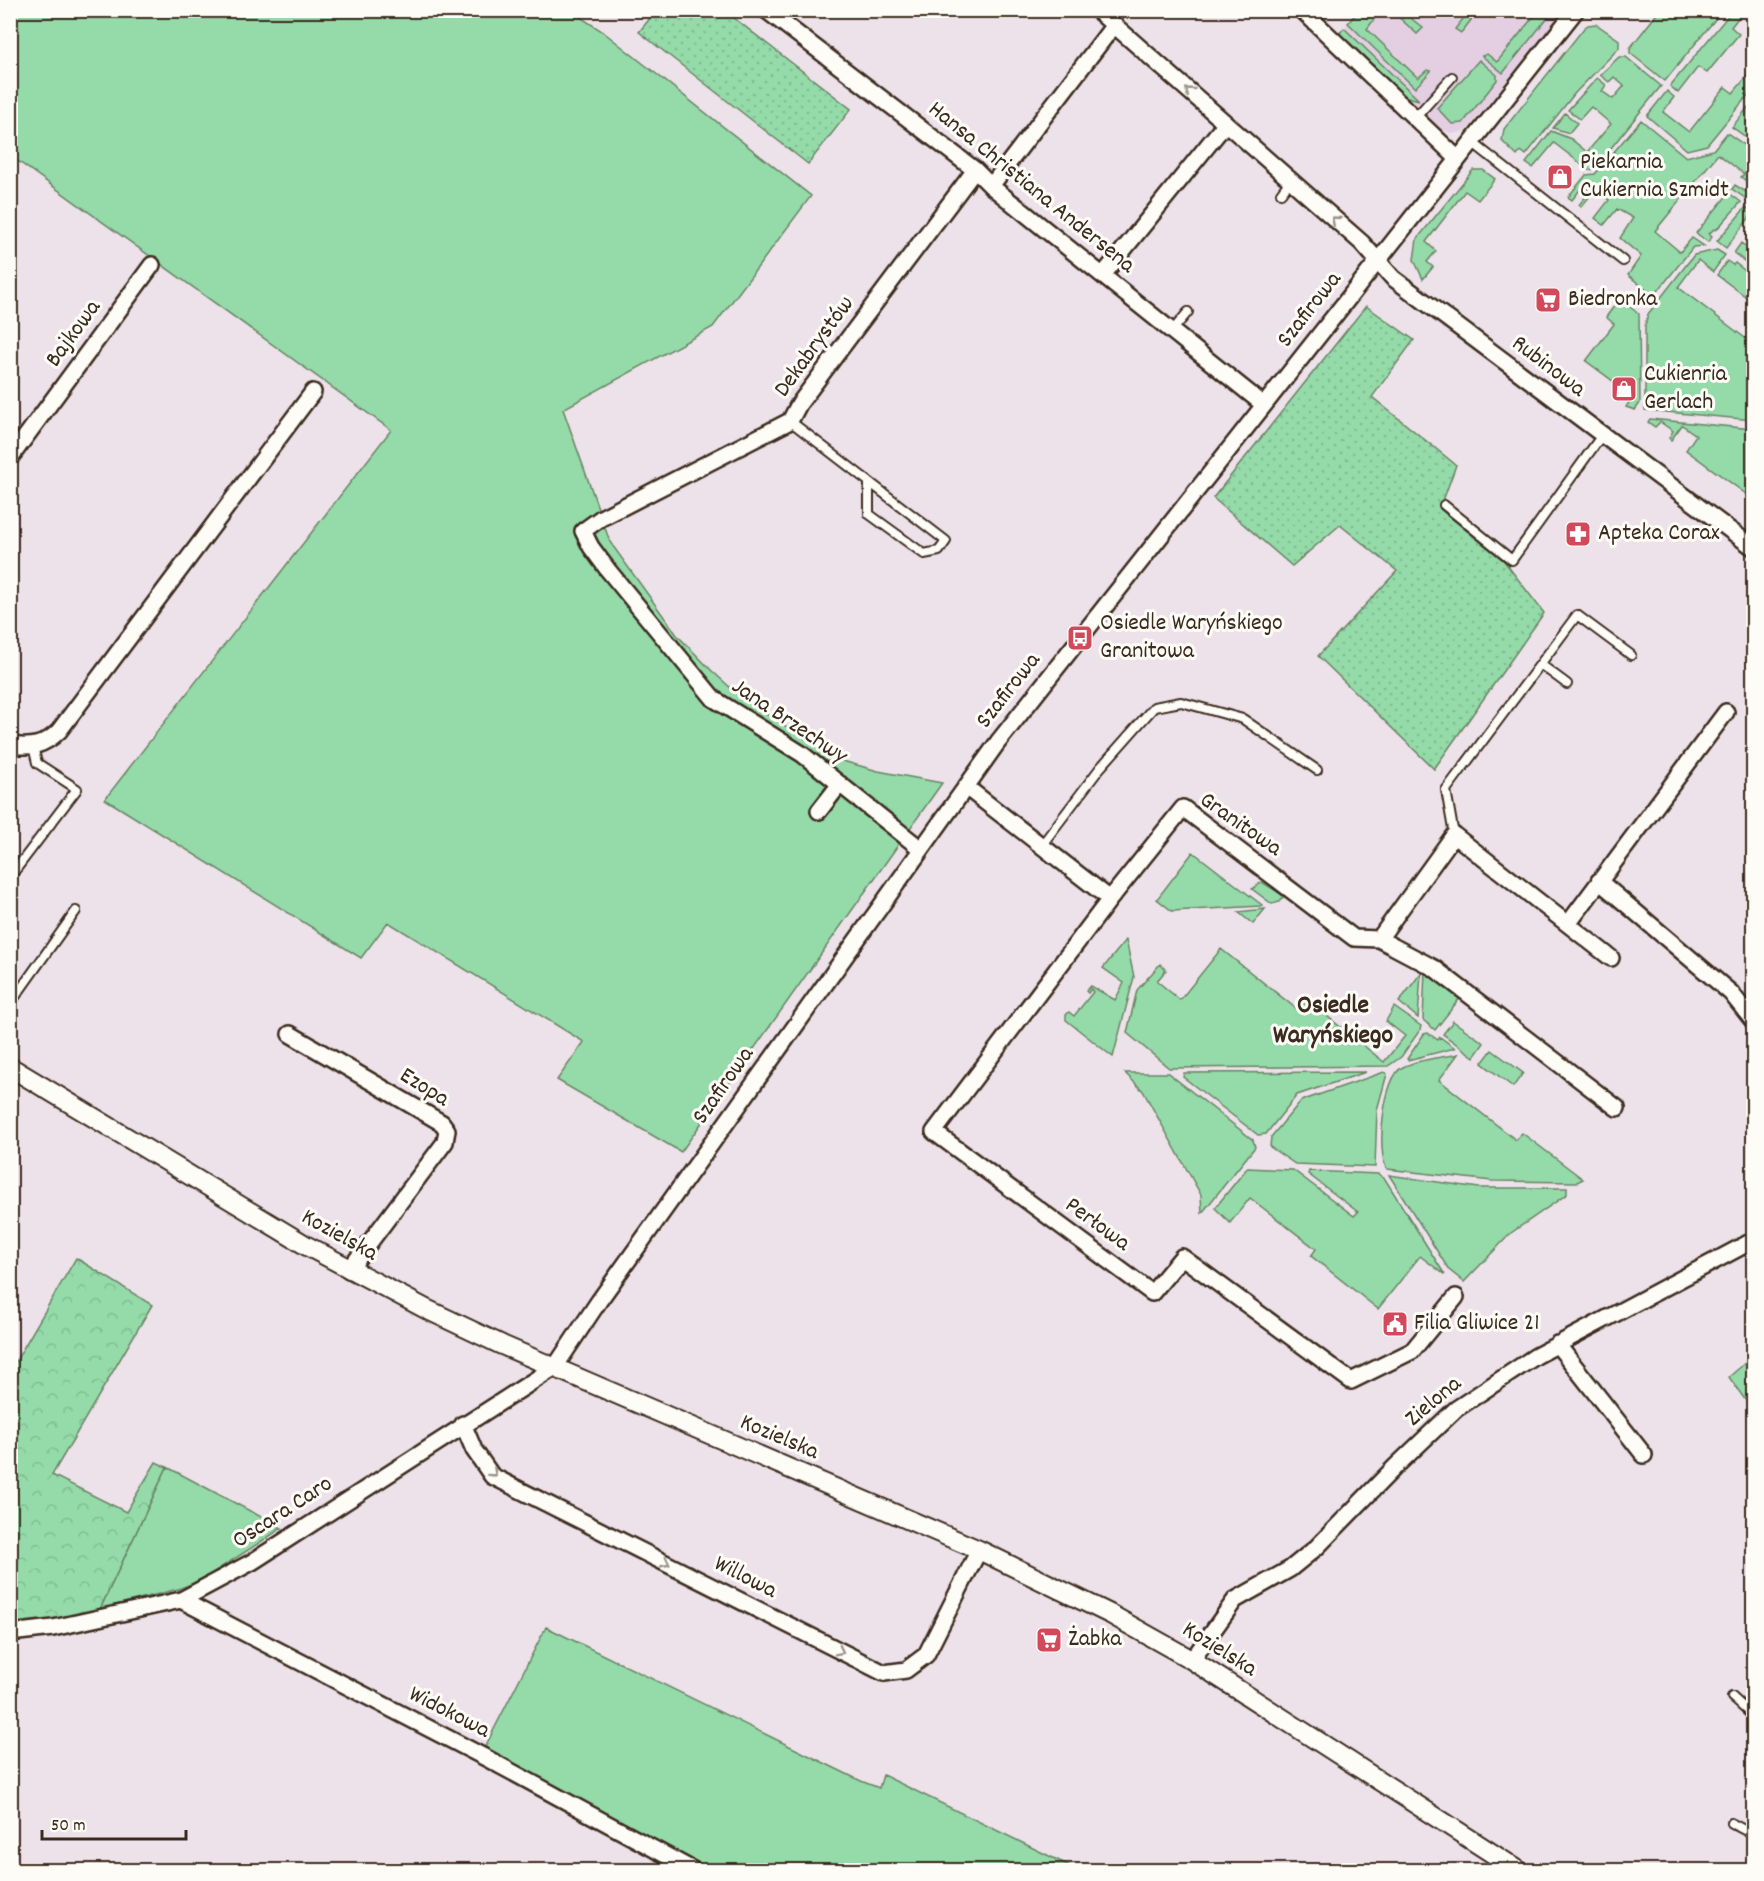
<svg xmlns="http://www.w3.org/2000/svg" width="1764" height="1881" font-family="Dekko,sans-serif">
	<defs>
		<pattern id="forest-crowns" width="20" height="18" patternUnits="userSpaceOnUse" patternTransform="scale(1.5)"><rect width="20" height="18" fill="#94dba9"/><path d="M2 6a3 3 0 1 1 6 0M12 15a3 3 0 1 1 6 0" fill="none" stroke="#80bc91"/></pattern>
		<pattern id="park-dots" width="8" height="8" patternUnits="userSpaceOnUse" patternTransform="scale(1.5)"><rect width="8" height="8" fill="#94dba9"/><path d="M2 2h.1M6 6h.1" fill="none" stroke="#80bc91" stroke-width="1.8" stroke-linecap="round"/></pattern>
	</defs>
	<rect width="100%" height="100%" fill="#eee2ea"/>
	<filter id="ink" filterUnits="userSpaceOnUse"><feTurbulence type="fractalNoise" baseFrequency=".0167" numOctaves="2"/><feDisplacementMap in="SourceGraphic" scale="12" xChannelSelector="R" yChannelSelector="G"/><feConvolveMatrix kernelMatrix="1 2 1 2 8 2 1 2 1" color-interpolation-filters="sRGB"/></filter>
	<g filter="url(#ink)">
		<path fill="#e3cfe1" d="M 1358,11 L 1563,11 L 1467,130 L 1454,134 L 1438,129 L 1339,34 Z"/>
		<path fill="#94dba9" stroke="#688264" stroke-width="1.5" d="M 1470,10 L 1478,11 L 1461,33 L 1455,29 Z
			M 1660,10 L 1722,11 L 1665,81 L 1630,53 L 1630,48 Z
			M 10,11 L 571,11 L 602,31 L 811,196 L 713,327 L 563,409 L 610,542 L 677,635 L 711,670 L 745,701 L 805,738 L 832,758 L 878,771 L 942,783 L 681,1152 L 557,1080 L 584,1042 L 388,922 L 361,958 L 105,799 L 391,430 L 11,156 Z
			M 1358,11 L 1373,11 L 1375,18 L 1367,29 L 1418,78 L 1427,70 L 1431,71 L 1415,88 L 1348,23 Z
			M 1392,11 L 1402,11 L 1423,28 L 1417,34 Z
			M 1538,11 L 1553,11 L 1503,73 L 1482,56 L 1487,54 L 1497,62 Z
			M 1732,11 L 1742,13 L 1731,27 L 1739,34 L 1707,73 L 1698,67 L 1678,93 L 1670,86 Z
			M 1596,24 L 1619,40 L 1619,48 L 1575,93 L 1526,155 L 1521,151 L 1517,156 L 1502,141 L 1504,129 L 1584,28 L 1588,25 Z
			M 1344,28 L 1419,100 L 1404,96 L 1339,34 Z
			M 1619,57 L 1626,57 L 1661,86 L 1594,169 L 1589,170 L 1554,143 L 1533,168 L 1526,163 L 1551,131 L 1571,139 L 1587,152 L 1611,124 L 1591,107 L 1580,119 L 1568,110 L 1597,78 L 1606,85 L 1602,91 L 1613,99 L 1624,86 L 1614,77 L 1609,82 L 1600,75 Z
			M 1479,60 L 1497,75 L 1497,80 L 1463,123 L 1452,124 L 1437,108 Z
			M 1749,74 L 1753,78 L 1753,89 L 1707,145 L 1687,150 L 1647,116 L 1667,91 L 1674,97 L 1663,112 L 1689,132 L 1725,87 L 1733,93 Z
			M 1753,101 L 1753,142 L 1732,127 Z
			M 1565,113 L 1577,123 L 1569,133 L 1553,128 Z
			M 1641,120 L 1686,157 L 1713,150 L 1727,133 L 1753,151 L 1753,187 L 1745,198 L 1732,189 L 1735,185 L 1746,192 L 1751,185 L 1741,177 L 1744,174 L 1718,154 L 1655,231 L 1680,252 L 1692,238 L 1704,246 L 1693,247 L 1654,296 L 1628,275 L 1641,256 L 1620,238 L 1633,218 L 1617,209 L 1604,225 L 1595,218 L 1609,200 L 1595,190 L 1581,207 L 1579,205 L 1590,191 L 1583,186 L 1572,200 L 1568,197 L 1586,175 L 1595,174 Z
			M 1473,170 L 1483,170 L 1495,179 L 1478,200 L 1465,191 L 1426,242 L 1436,251 L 1427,262 L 1433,267 L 1423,279 L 1414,260 L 1417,239 Z
			M 1729,193 L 1741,202 L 1716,230 L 1714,229 L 1709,234 L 1712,237 L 1708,242 L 1696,233 Z
			M 1746,207 L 1753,213 L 1726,248 L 1717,241 Z
			M 1741,243 L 1753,252 L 1753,268 L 1734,253 Z
			M 1717,250 L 1725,255 L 1713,272 L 1698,260 L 1678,287 L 1753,344 L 1753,420 L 1645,410 L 1645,325 L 1648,314 L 1694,255 Z
			M 1727,261 L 1733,265 L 1735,263 L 1753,277 L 1753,302 L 1717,275 Z
			M 1618,301 L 1622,301 L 1639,314 L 1640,403 L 1635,410 L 1626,407 L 1633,396 L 1586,361 L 1614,324 L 1606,317 Z
			M 1650,419 L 1753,429 L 1753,499 L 1686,450 L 1696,435 L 1682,425 L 1671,440 L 1669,438 L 1673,431 L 1660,422 L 1655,427 L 1648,422 Z
			M 1193,852 L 1262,905 L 1261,906 L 1172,911 L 1157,899 Z
			M 1262,882 L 1284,896 L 1279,902 L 1272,904 L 1252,889 Z
			M 1265,909 L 1253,924 L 1238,912 Z
			M 1126,940 L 1134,977 L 1113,1057 L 1066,1020 L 1066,1015 L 1069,1012 L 1074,1016 L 1093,992 L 1091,989 L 1088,993 L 1086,991 L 1091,986 L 1115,1000 L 1124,983 L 1103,968 Z
			M 1221,949 L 1298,1010 L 1307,1000 L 1384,1062 L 1405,1036 L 1386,1021 L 1394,1007 L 1421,1026 L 1420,1030 L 1401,1057 L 1388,1066 L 1169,1068 L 1127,1033 L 1137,990 L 1160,964 L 1166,970 L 1157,981 L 1180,1000 Z
			M 1425,970 L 1460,998 L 1435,1030 L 1423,1020 Z
			M 1421,973 L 1418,1018 L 1399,1002 Z
			M 1453,1021 L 1484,1043 L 1474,1057 L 1443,1034 Z
			M 1428,1033 L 1438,1040 L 1440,1037 L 1455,1048 L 1408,1060 L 1407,1059 L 1424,1034 Z
			M 1492,1050 L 1523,1073 L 1513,1087 L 1482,1063 Z
			M 1458,1054 L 1439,1080 L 1516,1140 L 1522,1133 L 1583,1179 L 1577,1182 L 1492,1181 L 1387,1169 C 1376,1153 1383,1076 1403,1067 C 1419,1059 1441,1058 1458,1054 Z
			M 1366,1072 L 1297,1095 L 1266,1134 L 1258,1135 L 1183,1077 L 1184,1073 Z
			M 1384,1072 L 1387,1074 L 1377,1110 L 1375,1167 L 1295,1164 L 1270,1147 L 1271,1137 L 1301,1101 Z
			M 1125,1073 L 1168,1073 L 1253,1140 L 1255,1147 L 1202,1213 L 1201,1195 L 1143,1091 Z
			M 1247,1168 L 1293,1170 L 1354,1216 L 1358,1212 L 1308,1174 L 1309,1171 L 1378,1174 L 1385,1179 L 1445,1275 L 1420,1256 L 1378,1309 L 1311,1256 L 1316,1249 L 1250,1198 L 1230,1223 L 1215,1208 Z
			M 1389,1175 L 1479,1188 L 1567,1188 L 1567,1194 L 1511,1233 L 1464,1282 L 1449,1270 Z
			M 1753,1356 L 1753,1411 L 1729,1377 Z
			M 167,1467 L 282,1528 L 200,1581 L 178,1589 L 100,1609 Z
			M 546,1627 L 861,1781 L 879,1788 L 883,1775 L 1078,1870 L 706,1870 L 484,1749 Z"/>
		<path fill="url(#forest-crowns)" stroke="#688264" stroke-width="1.5" d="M 76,1258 L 152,1305 L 52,1475 L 126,1512 L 156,1462 L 167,1467 L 100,1609 L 46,1621 L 11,1626 L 11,1369 Z"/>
		<path fill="url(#park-dots)" stroke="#688264" stroke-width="1.5" d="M 656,11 L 725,11 L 851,109 L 808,164 L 639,32 Z
			M 1366,306 L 1414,340 L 1372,397 L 1456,465 L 1440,509 L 1504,561 L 1544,613 L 1434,769 L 1318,656 L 1397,571 L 1340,525 L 1292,566 L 1213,498 Z"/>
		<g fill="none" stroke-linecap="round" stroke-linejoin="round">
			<g stroke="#3b2a1e" stroke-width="12">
				<path id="service" d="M 1596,10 L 1628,10
					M 1415,118 L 1452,77
					M 1472,142 L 1623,261
					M 1281,193 L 1290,181
					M 1172,331 L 1188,312
					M 790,421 L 946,541 L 939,551 L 924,554 L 869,514 L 869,482
					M 1444,505 L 1512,560 L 1602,435
					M 1540,664 L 1567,684
					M 1454,835 L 1446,790 L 1577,615 L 1631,655
					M 1041,846 L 1100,768 L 1154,707 L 1181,702 L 1243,719 L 1317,770
					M 10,877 L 77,789 L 37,763 L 33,746
					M 10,1004 L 76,911
					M 1732,1697 L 1754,1717
					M 1731,1823 L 1754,1835"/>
			</g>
			<g stroke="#3b2a1e" stroke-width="20">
				<path id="minor" d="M 766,10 L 975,170 L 991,186 L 1264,405
					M 1097,10 L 1362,243 L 1393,278 L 1754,548
					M 1302,10 L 1458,159
					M 991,186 L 1114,25
					M 1103,275 L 1226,123
					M 10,458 L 152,265
					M 10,745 C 31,748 44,746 59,731 L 313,392
					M 966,787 L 1110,899 L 1183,808 L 1354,938 L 1379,939 L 1454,835 L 1611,958
					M 819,811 L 840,784
					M 921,849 L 802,754 L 714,699 L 608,570 L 591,547 L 583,531 L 601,518 L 790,421 L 799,404 L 975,170
					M 1599,881 L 1731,993 L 1754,1022
					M 1110,899 L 934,1132 L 1152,1293 L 1182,1257 L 1351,1381 L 1412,1351 L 1456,1297
					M 1568,924 L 1726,712
					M 1379,939 L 1434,968 L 1617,1108
					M 290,1034 L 442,1123 L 447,1130 L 445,1142 L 349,1270
					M 1557,1344 L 1644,1455
					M 463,1424 L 474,1450 L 492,1476 L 884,1673 L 906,1670 L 926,1655 L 979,1550
					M 181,1600 L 488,1759 L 693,1870
					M 10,1633 L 53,1628 L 181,1600 L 252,1562 L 555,1367 L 599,1301 L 998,742 L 1576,10
					M 1192,1660 L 1235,1600 L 1290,1569 L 1317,1547 L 1395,1467 L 1456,1409 L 1536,1356 L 1754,1240"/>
			</g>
			<g stroke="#3b2a1e" stroke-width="22">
				<path id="tertiary" d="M 10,1067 L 307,1246 L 426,1309 L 502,1345 L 979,1550 L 1110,1614 L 1192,1660 L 1518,1870"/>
			</g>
			<use href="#service" stroke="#fdfcf7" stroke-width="8"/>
			<use href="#minor" stroke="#fdfcf7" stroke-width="15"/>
			<use href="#tertiary" stroke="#fdfcf7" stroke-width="18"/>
		</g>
		<defs><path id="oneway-chevron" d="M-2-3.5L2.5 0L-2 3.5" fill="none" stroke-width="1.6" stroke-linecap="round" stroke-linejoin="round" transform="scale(1.5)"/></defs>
		<g stroke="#9c938a">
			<use href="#oneway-chevron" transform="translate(1189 91) rotate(-139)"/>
			<use href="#oneway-chevron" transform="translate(1335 220) rotate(-139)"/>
			<use href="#oneway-chevron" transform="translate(493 1473) rotate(42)"/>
			<use href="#oneway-chevron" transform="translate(666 1563) rotate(27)"/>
			<use href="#oneway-chevron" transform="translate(840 1651) rotate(27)"/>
		</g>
	</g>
	<defs>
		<g id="shop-square" transform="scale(1.35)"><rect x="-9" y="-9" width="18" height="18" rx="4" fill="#d1495b" stroke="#fdfcf7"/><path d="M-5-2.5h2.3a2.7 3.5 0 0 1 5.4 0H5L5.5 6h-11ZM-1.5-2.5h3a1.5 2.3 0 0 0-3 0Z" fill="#fff"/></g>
		<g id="supermarket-square" transform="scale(1.35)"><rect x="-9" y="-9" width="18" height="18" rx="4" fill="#d1495b" stroke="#fdfcf7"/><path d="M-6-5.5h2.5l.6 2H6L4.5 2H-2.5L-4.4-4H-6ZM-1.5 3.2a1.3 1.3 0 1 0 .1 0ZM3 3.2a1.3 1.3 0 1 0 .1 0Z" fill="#fff"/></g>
		<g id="pharmacy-square" transform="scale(1.35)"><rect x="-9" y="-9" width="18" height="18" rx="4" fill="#d1495b" stroke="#fdfcf7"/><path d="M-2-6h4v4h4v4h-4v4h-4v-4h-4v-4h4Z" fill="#fff"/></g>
		<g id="bus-square" transform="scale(1.35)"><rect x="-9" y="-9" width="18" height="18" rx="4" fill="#d1495b" stroke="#fdfcf7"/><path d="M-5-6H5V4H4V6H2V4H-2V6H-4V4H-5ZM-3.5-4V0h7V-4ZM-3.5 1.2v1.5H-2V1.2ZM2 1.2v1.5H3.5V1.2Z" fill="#fff"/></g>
		<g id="civic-square" transform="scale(1.35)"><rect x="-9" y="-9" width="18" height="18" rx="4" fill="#d1495b" stroke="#fdfcf7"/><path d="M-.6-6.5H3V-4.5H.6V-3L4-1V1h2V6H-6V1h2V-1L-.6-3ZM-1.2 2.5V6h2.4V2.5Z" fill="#fff"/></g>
	</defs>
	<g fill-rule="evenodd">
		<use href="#shop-square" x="1560" y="177"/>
		<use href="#supermarket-square" x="1548" y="300"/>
		<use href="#shop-square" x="1624" y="389"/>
		<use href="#pharmacy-square" x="1578" y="534"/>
		<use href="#bus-square" x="1080" y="638"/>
		<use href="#civic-square" x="1395" y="1324"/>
		<use href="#supermarket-square" x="1049" y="1640"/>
	</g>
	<g text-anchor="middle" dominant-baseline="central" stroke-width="6" stroke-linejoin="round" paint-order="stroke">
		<g font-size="24" fill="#3b2a1e" stroke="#fdfcf7" text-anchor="start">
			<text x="1580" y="163">Piekarnia<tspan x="1580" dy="28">Cukiernia Szmidt</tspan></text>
			<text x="1568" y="300">Biedronka</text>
			<text x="1644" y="375">Cukienria<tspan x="1644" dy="28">Gerlach</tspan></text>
			<text x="1598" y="534">Apteka Corax</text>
			<text x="1100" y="624">Osiedle Waryńskiego<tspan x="1100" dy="28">Granitowa</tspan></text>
			<text x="1414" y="1324">Filia Gliwice 21</text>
			<text x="1068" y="1640">Żabka</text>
		</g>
		<g font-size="24" fill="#3b2a1e" stroke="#fdfcf7">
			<text transform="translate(1031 188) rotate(39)">Hansa Christiana Andersena</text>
			<text transform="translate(1310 310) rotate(-52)">Szafirowa</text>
			<text transform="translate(74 334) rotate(-54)">Bajkowa</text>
			<text transform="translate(815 347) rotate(-54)">Dekabrystów</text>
			<text transform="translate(1548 367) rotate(37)">Rubinowa</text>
			<text transform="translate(1009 691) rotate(-52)">Szafirowa</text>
			<text transform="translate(789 722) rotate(34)">Jana Brzechwy</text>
			<text transform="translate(1240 825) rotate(35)">Granitowa</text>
			<text transform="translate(724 1086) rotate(-55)">Szafirowa</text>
			<text transform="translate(424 1088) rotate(32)">Ezopa</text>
			<text transform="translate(1097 1225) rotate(36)">Perłowa</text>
			<text transform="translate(339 1236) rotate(29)">Kozielska</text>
			<text transform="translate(1434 1402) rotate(-40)">Zielona</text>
			<text transform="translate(779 1438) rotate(23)">Kozielska</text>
			<text transform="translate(283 1513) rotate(-33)">Oscara Caro</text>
			<text transform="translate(745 1578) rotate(27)">Willowa</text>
			<text transform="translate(1219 1650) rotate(32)">Kozielska</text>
			<text transform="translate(449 1713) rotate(27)">Widokowa</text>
		</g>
		<g font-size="26" font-weight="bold" fill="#3b2a1e" stroke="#fdfcf7">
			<text x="1333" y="1006">Osiedle<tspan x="1333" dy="30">Waryńskiego</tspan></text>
		</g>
	</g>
	<rect width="1764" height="1881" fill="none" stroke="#fdfcf7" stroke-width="36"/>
	<rect x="18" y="18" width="1728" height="1845" fill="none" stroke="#3b2a1e" stroke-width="2" filter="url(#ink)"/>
	<path d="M42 1830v9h144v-9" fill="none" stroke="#3b2a1e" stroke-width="3"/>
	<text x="51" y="1830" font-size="18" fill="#3b2a1e" stroke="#fdfcf7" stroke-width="4.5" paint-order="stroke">50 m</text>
</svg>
